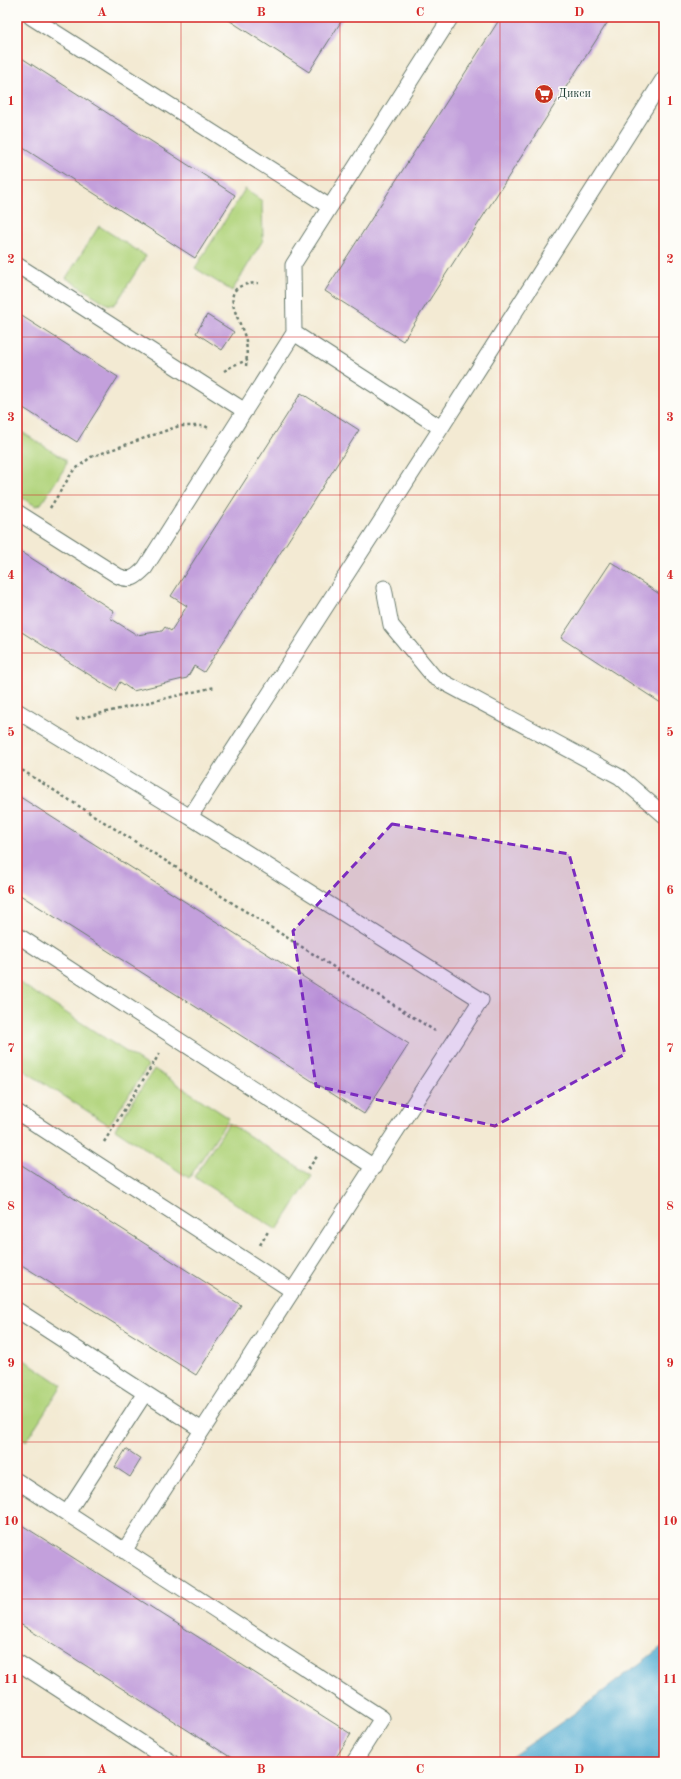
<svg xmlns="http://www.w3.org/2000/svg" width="681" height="1779" font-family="'Old Standard TT',serif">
	<rect width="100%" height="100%" fill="#fdfcf7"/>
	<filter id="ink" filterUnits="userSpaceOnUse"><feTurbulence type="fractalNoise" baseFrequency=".025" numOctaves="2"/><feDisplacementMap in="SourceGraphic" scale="8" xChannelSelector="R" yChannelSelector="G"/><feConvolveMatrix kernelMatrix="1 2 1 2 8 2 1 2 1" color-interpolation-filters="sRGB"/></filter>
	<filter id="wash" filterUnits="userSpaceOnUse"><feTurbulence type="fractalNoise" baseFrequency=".012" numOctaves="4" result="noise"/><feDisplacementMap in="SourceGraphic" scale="16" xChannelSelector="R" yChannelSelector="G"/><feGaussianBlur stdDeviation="0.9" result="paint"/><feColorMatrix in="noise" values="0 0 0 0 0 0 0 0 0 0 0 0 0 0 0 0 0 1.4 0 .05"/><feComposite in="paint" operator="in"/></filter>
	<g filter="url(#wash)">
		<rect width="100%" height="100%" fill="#f3ead3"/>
		<path fill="#b1d47c" stroke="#688858" d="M 245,189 L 262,201 L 263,240 L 232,291 L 195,268 Z
			M 99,226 L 146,256 L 117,302 L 113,305 L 107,304 L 66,278 Z
			M 17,429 L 66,460 L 66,464 L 64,469 L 41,504 L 36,506 L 17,495 Z
			M 17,981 L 148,1066 L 109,1125 L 17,1066 Z
			M 154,1069 L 229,1118 L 189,1178 L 115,1129 Z
			M 229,1123 L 312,1176 L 277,1230 L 194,1177 Z
			M 17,1355 L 62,1385 L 26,1441 L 17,1435 Z"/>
		<path fill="#56afd3" stroke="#3a7684" d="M 664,1645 L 664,1762 L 504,1762 L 572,1715 Z"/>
		<g id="blocks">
			<path fill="#c3a0dc" d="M 224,17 L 344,17 L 309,72 Z
				M 501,17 L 611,17 L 403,341 L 325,291 Z
				M 17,55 L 235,195 L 195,258 L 17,144 Z
				M 17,313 L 118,377 L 77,442 L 17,404 Z
				M 207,315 L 234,332 L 222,350 L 196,333 Z
				M 301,393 L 359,430 L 204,672 L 194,666 L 187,678 L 133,691 L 120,682 L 115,691 L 17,629 L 17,549 L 114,611 L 110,618 L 137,635 L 162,631 L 165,627 L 171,631 L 187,606 L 171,596 Z
				M 611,562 L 664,597 L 664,705 L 561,638 Z
				M 17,795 L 409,1044 L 364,1114 L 17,893 Z
				M 17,1162 L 241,1305 L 196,1375 L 17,1262 Z
				M 126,1449 L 141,1459 L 130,1477 L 115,1467 Z
				M 17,1522 L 351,1734 L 333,1762 L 238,1762 L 17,1622 Z"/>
		</g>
	</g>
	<g filter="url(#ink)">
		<use href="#blocks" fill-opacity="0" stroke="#697a6c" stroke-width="1"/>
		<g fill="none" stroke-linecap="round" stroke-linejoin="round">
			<g stroke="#697a6c" stroke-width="17">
				<path id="service" d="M 31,17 L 330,207
					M 17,265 L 245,411
					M 294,333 L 441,428
					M 17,512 L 118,576 C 131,582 136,577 145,568 L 294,333 L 293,265 L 451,17
					M 384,588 L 391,625 L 434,677 L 620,777 L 664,815
					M 17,711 L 190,817 L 441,428 L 664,78
					M 17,935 L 374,1167
					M 17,1112 L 293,1291
					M 17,1310 L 202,1430
					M 17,1481 L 382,1718 L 354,1762
					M 67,1513 L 145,1393
					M 124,1551 L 481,1000 L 190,817
					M 17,1662 L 171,1762"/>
			</g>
			<path stroke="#697a6c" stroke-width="2.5" stroke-dasharray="3 3" stroke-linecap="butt" d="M 246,366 C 247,358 247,349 246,341 C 240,316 213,284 258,283
				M 224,371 L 234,365 L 248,360
				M 50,508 L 73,471 L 91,457 L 179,426 L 205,426 L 210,429
				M 76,719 L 215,687
				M 17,767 L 435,1031
				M 104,1142 L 160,1053
				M 308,1169 L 318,1155
				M 260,1245 L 269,1230"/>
			<use href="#service" stroke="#fff" stroke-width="15"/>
		</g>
	</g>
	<path fill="#7b2cbf" fill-opacity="0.2" stroke="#7b2cbf" stroke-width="3" stroke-dasharray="8 5" stroke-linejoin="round" d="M 392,824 L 569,854 L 625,1054 L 495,1126 L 316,1086 L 293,931 Z"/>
	<path fill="none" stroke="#d62828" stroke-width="1" stroke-opacity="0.55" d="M 181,17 L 181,1762M 340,17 L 340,1762M 500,17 L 500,1762M 17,180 L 664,180M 17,337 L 664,337M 17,495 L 664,495M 17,653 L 664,653M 17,811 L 664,811M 17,968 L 664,968M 17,1126 L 664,1126M 17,1284 L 664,1284M 17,1442 L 664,1442M 17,1599 L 664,1599"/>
	<defs>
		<g id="supermarket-disc" transform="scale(1)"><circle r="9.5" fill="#c8321e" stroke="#fdfcf7"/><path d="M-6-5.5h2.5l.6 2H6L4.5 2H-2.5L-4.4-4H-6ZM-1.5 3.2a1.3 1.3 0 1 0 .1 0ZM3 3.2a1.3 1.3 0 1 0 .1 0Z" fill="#fff"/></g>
	</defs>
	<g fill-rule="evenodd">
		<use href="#supermarket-disc" x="544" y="94"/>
	</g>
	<g text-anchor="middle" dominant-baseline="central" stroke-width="3.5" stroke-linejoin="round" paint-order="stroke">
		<g font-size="12" fill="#1f3d34" stroke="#fdfcf7" text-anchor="start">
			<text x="558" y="94">Дикси</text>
		</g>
	</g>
	<rect width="681" height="1779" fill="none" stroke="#fdfcf7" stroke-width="44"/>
	<rect x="22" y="22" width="637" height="1735" fill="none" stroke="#d62828" stroke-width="1.5"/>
	<g font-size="13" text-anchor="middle" font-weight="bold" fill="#d62828">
		<text x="102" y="16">A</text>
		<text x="261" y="16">B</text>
		<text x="420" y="16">C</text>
		<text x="579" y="16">D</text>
		<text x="11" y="105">1</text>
		<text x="670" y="105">1</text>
		<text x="11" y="263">2</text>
		<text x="670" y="263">2</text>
		<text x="11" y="421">3</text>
		<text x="670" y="421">3</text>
		<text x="11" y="579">4</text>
		<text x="670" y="579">4</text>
		<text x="11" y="736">5</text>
		<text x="670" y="736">5</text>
		<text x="11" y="894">6</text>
		<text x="670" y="894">6</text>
		<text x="11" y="1052">7</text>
		<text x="670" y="1052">7</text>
		<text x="11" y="1210">8</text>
		<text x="670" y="1210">8</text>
		<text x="11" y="1367">9</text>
		<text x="670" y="1367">9</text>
		<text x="11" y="1525">10</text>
		<text x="670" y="1525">10</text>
		<text x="11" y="1683">11</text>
		<text x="670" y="1683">11</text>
		<text x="102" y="1773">A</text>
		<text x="261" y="1773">B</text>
		<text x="420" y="1773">C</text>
		<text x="579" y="1773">D</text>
	</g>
</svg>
